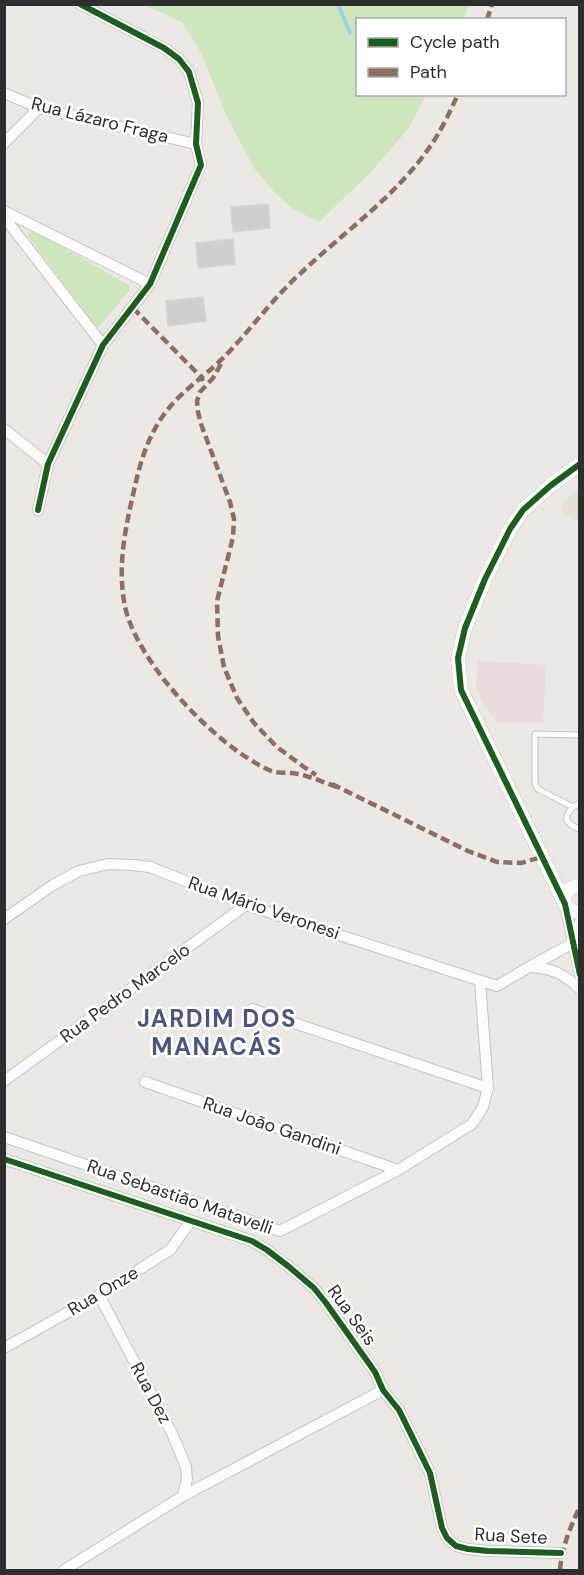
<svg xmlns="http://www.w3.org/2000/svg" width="584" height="1575" font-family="'DM Sans',sans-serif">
	<rect width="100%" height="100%" fill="#ece8e4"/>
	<path fill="#e6e0d3" d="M 579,489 L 579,523 L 560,510 L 566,499 Z"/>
	<path fill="#e9dcdb" d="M 478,661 L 546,665 L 543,723 L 496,722 L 482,703 L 476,686 Z"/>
	<path fill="#cee6be" d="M 144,5 L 469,4 L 469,5 L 463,19 L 358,20 L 358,94 L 426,95 L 409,128 L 371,172 L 319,222 L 293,209 L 275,193 L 254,168 L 228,119 L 200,51 L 182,22 Z
		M 32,230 L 129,285 L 129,291 L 99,327 L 95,325 L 28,236 Z"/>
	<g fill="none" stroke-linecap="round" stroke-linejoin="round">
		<path stroke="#99d6ec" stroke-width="4" d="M 338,4 L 350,33"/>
	</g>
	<path fill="#d1cecb" stroke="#d7d4d0" stroke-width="1.5" d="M 268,204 L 270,228 L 233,232 L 231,207 Z
		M 233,239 L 235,264 L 198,268 L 196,243 Z
		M 203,297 L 206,321 L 168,326 L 166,301 Z"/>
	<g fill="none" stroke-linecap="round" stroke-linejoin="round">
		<g stroke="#c5c4c5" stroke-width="7">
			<path id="service" d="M 580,735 L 535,734 L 535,783 L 536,786 L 538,789 L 573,807 L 580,803
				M 573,807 C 562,818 566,824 580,829"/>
		</g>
		<g stroke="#c5c4c5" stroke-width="12">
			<path id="minor" d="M 4,93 L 39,108 L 196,144
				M 4,143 L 39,108
				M 4,211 L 150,284
				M 4,217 L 103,345
				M 4,429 L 48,464
				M 38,510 L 48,464 L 103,345 L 150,284 L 201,165 L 196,144 L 198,103 L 189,72 L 179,59 L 164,48 L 80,4
				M 565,904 L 580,975
				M 4,919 L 53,885 L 79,871 L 108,864 L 132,865 L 150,867 L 246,905 L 497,986 L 529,967
				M 580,922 L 573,943 L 529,967 C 551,968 563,973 580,989
				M 252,1009 L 488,1088
				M 4,1081 L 246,905
				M 145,1082 L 398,1170
				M 4,1137 L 280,1231 L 398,1170 L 472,1124 L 483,1107 L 488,1088 L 480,981
				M 4,1159 L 252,1241 L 267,1250 L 288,1266 L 314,1288 L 326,1303 L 375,1372 L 383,1390 L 399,1410 L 430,1473 L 442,1528 L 447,1538 L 456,1546 L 468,1549 L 488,1551 L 561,1553
				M 99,1295 L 172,1433 L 186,1467 L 187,1479 L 183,1496
				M 4,1348 L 99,1295 L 170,1250 L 191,1221
				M 64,1570 L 183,1496 L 383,1390"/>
		</g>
		<g stroke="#c5c4c5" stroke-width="15">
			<path id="tertiary" d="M 580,886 C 559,886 559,912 580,912
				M 565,904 L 461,690 L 458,658 L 465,628 L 485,579 L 510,529 L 523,510 L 550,486 L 580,464"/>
		</g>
		<use href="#service" stroke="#fcfcfb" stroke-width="5"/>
		<use href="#minor" stroke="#fcfcfb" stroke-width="10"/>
		<use href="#tertiary" stroke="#fcfcfb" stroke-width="14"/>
		<path stroke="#8d6e63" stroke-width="4.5" stroke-dasharray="9 4.5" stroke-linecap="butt" d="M 487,20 L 492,4
			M 133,308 L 201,377 L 203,381
			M 221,364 L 213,378 L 200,392 L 197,401 L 198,412 L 201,424 L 230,502 L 234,519 L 233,537 L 217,601 L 218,636 L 224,667 L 237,698 L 254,723 L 277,747 L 304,767 L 316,775
			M 332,784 L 468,851 L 497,862 L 521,863 L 542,857
			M 337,787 C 322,782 308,775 292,773 C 285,772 276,774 269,770 C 217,747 132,659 124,601 C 118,565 125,530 133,495 C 139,466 147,437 165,413 C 182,390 207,375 226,355 C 252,328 274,297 302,272 C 345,231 395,197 429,148 C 440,133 450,112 458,94
			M 560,1570 C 562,1547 570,1528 580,1506"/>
		<g stroke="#fff" stroke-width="10">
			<path id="cycleway" d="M 580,464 L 550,486 L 523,510 L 510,529 L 485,579 L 465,628 L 458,658 L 461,690 L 565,904 L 580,975
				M 38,510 L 48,464 L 103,345 L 150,284 L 201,165 L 196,144 L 198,103 L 189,72 L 179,59 L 164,48 L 80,4
				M 4,1159 L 252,1241 L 267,1250 L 288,1266 L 314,1288 L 326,1303 L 375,1372 L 383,1390 L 399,1410 L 430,1473 L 442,1528 L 447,1538 L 456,1546 L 468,1549 L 488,1551 L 561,1553"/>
		</g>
		<use href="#cycleway" stroke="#1b5e20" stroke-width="6"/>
	</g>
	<g text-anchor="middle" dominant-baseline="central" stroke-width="5" stroke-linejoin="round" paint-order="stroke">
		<g font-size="18" fill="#2e2e2e" stroke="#fff">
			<text transform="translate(100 120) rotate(14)">Rua Lázaro Fraga</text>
			<text transform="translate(264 908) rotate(19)">Rua Mário Veronesi</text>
			<text transform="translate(125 993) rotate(-36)">Rua Pedro Marcelo</text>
			<text transform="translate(272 1126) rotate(19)">Rua João Gandini</text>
			<text transform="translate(180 1197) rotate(19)">Rua Sebastião Matavelli</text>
			<text transform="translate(103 1291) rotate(-31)">Rua Onze</text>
			<text transform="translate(352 1315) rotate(54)">Rua Seis</text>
			<text transform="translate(151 1393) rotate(62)">Rua Dez</text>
			<text transform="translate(511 1536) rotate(3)">Rua Sete</text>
		</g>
		<g font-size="24" font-weight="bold" letter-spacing="1.5" fill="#4d5680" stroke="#fff">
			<text x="217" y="1018">JARDIM DOS<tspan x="217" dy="28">MANACÁS</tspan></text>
		</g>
	</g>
	<rect width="584" height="1575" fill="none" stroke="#2e2e2e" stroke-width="12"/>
	<rect x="356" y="18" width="210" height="78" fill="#ffffff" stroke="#ababab" stroke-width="1.5"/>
	<rect x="368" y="38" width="30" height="9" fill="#1b5e20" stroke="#ababab" stroke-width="1.5"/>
	<text x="410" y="48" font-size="18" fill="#2e2e2e">Cycle path</text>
	<rect x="368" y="68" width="30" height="9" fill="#8d6e63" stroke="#ababab" stroke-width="1.5"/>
	<text x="410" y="78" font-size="18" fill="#2e2e2e">Path</text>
</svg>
